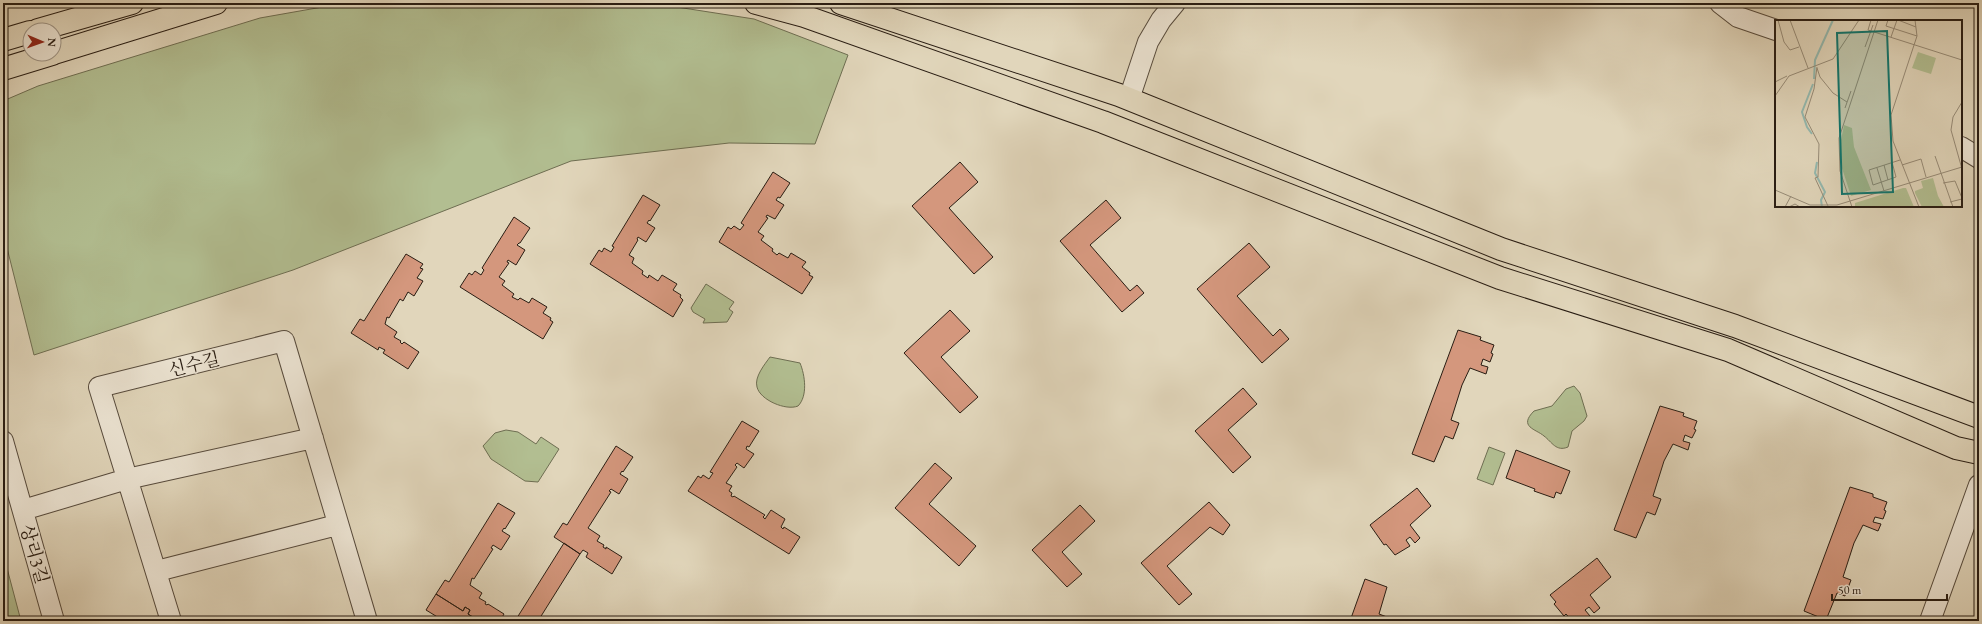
<svg xmlns="http://www.w3.org/2000/svg" width="1982" height="624" font-family="'EB Garamond','Noto Serif KR',serif">
	<rect width="100%" height="100%" fill="#e1d6bb"/>
	<filter id="stains"><feTurbulence type="fractalNoise" baseFrequency=".005" numOctaves="4"/><feColorMatrix values="0 0 0 0 .2 0 0 0 0 .09 0 0 0 0 .02 0 0 0 .5 -.17"/></filter>
	<radialGradient id="worn" r=".72"><stop offset=".6" stop-color="#630" stop-opacity="0"/><stop offset="1" stop-color="#630" stop-opacity=".3"/></radialGradient>
	<path fill="#b2be91" stroke="#6e6e52" d="M 345,3 L 651,3 L 754,19 L 848,55 L 815,144 L 729,143 L 571,161 L 293,270 L 34,355 L 3,232 L 3,101 L 38,86 L 260,18 Z
		M 706,284 L 734,302 L 729,309 L 733,312 L 727,322 L 703,323 L 705,319 L 693,312 L 691,308 Z
		M 770,357 L 800,363 C 805,375 808,396 798,406 C 786,411 760,400 757,387 C 754,377 765,364 770,357 Z
		M 1574,386 L 1580,393 L 1587,416 L 1584,421 L 1572,431 L 1568,447 C 1556,452 1552,442 1544,436 C 1536,429 1518,427 1534,411 L 1552,406 L 1566,389 Z
		M 506,430 L 518,432 L 536,444 L 541,437 L 559,449 L 538,482 L 525,481 L 491,459 L 483,446 L 495,433 Z
		M 1489,447 L 1505,453 L 1493,485 L 1477,479 Z
		M 3,553 L 21,621 L 3,621 Z"/>
	<path fill="#d4977d" stroke="#291d13" d="M 960,162 L 978,182 L 949,208 L 993,257 L 974,274 L 912,206 Z
		M 773,172 L 790,183 L 780,198 L 778,197 L 776,200 L 784,205 L 775,219 L 767,215 L 766,217 L 768,218 L 758,232 L 764,236 L 761,240 L 773,249 L 772,251 L 777,255 L 779,253 L 788,258 L 791,253 L 806,262 L 802,267 L 810,273 L 809,275 L 813,277 L 802,294 L 719,242 L 728,227 L 731,229 L 734,226 L 740,230 L 744,225 L 741,223 Z
		M 643,195 L 660,205 L 650,221 L 649,220 L 647,223 L 655,228 L 646,242 L 638,237 L 637,239 L 638,240 L 629,255 L 634,258 L 632,263 L 643,271 L 642,274 L 648,278 L 649,275 L 658,281 L 662,275 L 677,284 L 673,290 L 681,295 L 680,297 L 683,300 L 673,317 L 590,264 L 599,250 L 602,252 L 604,248 L 611,252 L 614,247 L 612,246 Z
		M 1106,200 L 1121,218 L 1090,245 L 1130,291 L 1137,285 L 1144,293 L 1122,312 L 1060,241 Z
		M 514,217 L 530,228 L 520,243 L 519,243 L 517,245 L 525,250 L 516,265 L 508,260 L 507,262 L 509,263 L 499,277 L 505,281 L 502,285 L 514,294 L 512,297 L 518,300 L 520,298 L 529,303 L 532,298 L 547,307 L 543,313 L 551,318 L 550,320 L 553,322 L 543,339 L 460,287 L 469,273 L 472,275 L 475,271 L 481,275 L 484,270 L 482,268 Z
		M 1249,243 L 1270,267 L 1237,296 L 1273,336 L 1280,329 L 1289,339 L 1262,363 L 1197,289 Z
		M 406,254 L 423,264 L 420,268 L 423,269 L 417,278 L 423,281 L 414,296 L 408,292 L 403,301 L 400,299 L 389,318 L 387,317 L 385,324 L 397,332 L 394,337 L 401,341 L 400,342 L 402,344 L 404,342 L 419,352 L 408,369 L 383,353 L 385,350 L 379,347 L 378,350 L 351,333 L 360,319 L 364,321 Z
		M 950,310 L 970,331 L 941,357 L 978,397 L 960,413 L 904,353 Z
		M 1458,330 L 1481,337 L 1480,340 L 1494,345 L 1491,353 L 1493,354 L 1490,362 L 1483,359 L 1481,365 L 1488,367 L 1486,374 L 1470,368 L 1462,385 L 1451,420 L 1459,423 L 1453,439 L 1445,436 L 1434,462 L 1412,454 Z
		M 1243,388 L 1257,404 L 1228,430 L 1251,457 L 1233,473 L 1195,431 Z
		M 1660,406 L 1684,413 L 1683,416 L 1697,421 L 1694,429 L 1696,430 L 1692,438 L 1685,435 L 1683,441 L 1690,443 L 1688,450 L 1673,444 L 1664,461 L 1653,496 L 1661,499 L 1655,515 L 1647,512 L 1636,538 L 1614,530 Z
		M 742,421 L 759,431 L 749,447 L 747,446 L 746,449 L 754,454 L 744,468 L 737,463 L 735,465 L 737,467 L 726,483 L 732,486 L 729,491 L 732,493 L 731,496 L 733,497 L 734,496 L 765,515 L 763,517 L 765,519 L 771,510 L 785,519 L 781,527 L 783,529 L 784,527 L 800,537 L 789,554 L 688,491 L 698,476 L 701,478 L 703,475 L 709,479 L 713,473 L 710,472 Z
		M 616,446 L 633,457 L 623,472 L 622,471 L 620,474 L 628,479 L 619,494 L 611,489 L 609,491 L 611,492 L 588,528 L 600,536 L 597,541 L 604,545 L 603,547 L 606,549 L 606,547 L 622,557 L 612,574 L 586,557 L 588,553 L 583,550 L 580,554 L 554,537 L 563,523 L 567,525 Z
		M 1516,450 L 1570,471 L 1561,494 L 1556,492 L 1554,498 L 1534,491 L 1535,489 L 1506,478 Z
		M 935,463 L 952,478 L 929,504 L 976,546 L 959,566 L 895,508 Z
		M 1850,487 L 1873,494 L 1873,497 L 1887,502 L 1884,510 L 1886,511 L 1883,519 L 1875,517 L 1873,522 L 1881,524 L 1878,531 L 1863,525 L 1854,543 L 1843,577 L 1851,580 L 1845,596 L 1837,593 L 1826,620 L 1804,611 Z
		M 1417,488 L 1431,506 L 1410,525 L 1420,538 L 1415,543 L 1410,537 L 1406,540 L 1410,546 L 1395,555 L 1386,544 L 1384,545 L 1370,525 Z
		M 1209,502 L 1230,525 L 1223,535 L 1210,527 L 1167,566 L 1192,594 L 1179,605 L 1141,563 Z
		M 498,503 L 515,513 L 505,529 L 504,528 L 502,531 L 510,536 L 501,550 L 493,545 L 491,548 L 493,549 L 474,579 L 472,578 L 470,585 L 482,593 L 479,598 L 486,602 L 485,604 L 487,605 L 488,604 L 504,614 L 500,621 L 479,621 L 468,614 L 470,610 L 465,607 L 463,611 L 436,594 L 445,580 L 449,582 Z
		M 1080,505 L 1095,521 L 1062,552 L 1082,574 L 1067,587 L 1032,550 Z
		M 564,543 L 580,554 L 538,621 L 515,621 Z
		M 1597,558 L 1611,577 L 1590,595 L 1600,608 L 1594,613 L 1589,607 L 1585,610 L 1590,616 L 1584,621 L 1572,621 L 1566,614 L 1564,616 L 1554,604 L 1556,602 L 1550,595 Z
		M 1365,579 L 1387,587 L 1379,614 L 1387,617 L 1385,621 L 1350,621 Z
		M 436,594 L 463,611 L 465,607 L 470,610 L 468,614 L 479,621 L 444,621 L 426,610 Z"/>
	<g fill="none" stroke-linecap="round" stroke-linejoin="round">
		<g stroke="#574b3d" stroke-width="22">
			<path id="minor" d="M 1720,3 L 1738,17 L 1776,30
				M 1129,99 L 1148,42 L 1161,20 L 1175,3
				M 1961,147 L 1979,158
				M 3,441 L 54,621
				M 23,510 L 127,479 L 313,438
				M 157,571 L 337,525
				M 171,621 L 99,387 L 284,341 L 367,621
				M 1930,621 L 1979,485"/>
		</g>
		<g stroke="#291d13" stroke-width="24">
			<path id="major" d="M 756,3 L 804,16 L 1103,122 L 1500,278 L 1728,350 L 1956,448 L 1979,453
				M 841,3 L 1119,95 L 1501,249 L 1735,326 L 1979,417
				M 38,30 L 132,3
				M 3,40 L 30,32
				M 54,53 L 216,3
				M 3,69 L 52,54"/>
		</g>
		<use href="#minor" stroke="#ece4d3" stroke-width="20"/>
		<use href="#major" stroke="#e1d6bb" stroke-width="22"/>
	</g>
	<g text-anchor="middle" dominant-baseline="central" stroke-width="3" stroke-linejoin="round" paint-order="stroke">
		<g font-size="18" fill="#291d13" stroke="#ece4d3">
			<text transform="translate(194 364) rotate(-14)">신수길</text>
			<text transform="translate(35 554) rotate(74)">상리3길</text>
		</g>
	</g>
	<g transform="translate(1775 20)">
		<rect width="187" height="187" fill="#e1d6bb"/>
		<path d="M 143,32 L 161,38 L 156,54 L 137,48 ZM 69,105 L 77,108 L 79,127 L 96,170 L 76,176 L 65,142 L 65,125 ZM 158,158 L 163,176 L 169,187 L 147,187 L 140,173 L 140,171 L 148,168 L 146,161 ZM 128,168 L 131,168 L 139,187 L 80,187 L 80,183 Z" fill="#b2be91"/>
		<path fill="none" stroke="#94b9af" stroke-width="2" d="M 39,59 L 40,40 L 58,0M 37,114 L 32,107 L 27,92 L 38,64M 42,142 L 40,153 L 50,172 L 46,180 L 47,187"/>
		<path fill="none" stroke="#978c78" stroke-width="1" d="M 3,0 L 9,22 L 15,30 L 24,27M 15,0 L 33,48M 96,0 L 93,10 L 187,40M 113,0 L 111,6 L 142,16M 123,0 L 141,7M 140,0 L 142,16 L 116,95 L 118,121 L 144,187M 116,17 L 122,0M 90,27 L 98,5M 42,47 L 39,69 L 30,97 L 44,124 L 43,157 L 40,158 L 53,186M 42,48 L 45,57 L 58,73 L 72,82M 0,62 L 12,56M 0,76 L 14,56 L 58,39 L 84,0M 187,82 L 178,97 L 176,110 L 187,149M 70,88 L 76,71M 160,136 L 178,187M 117,142 L 121,157 L 98,165 L 94,150 L 125,140M 109,145 L 113,160M 127,145 L 146,139 L 151,157M 102,148 L 109,171M 168,163 L 180,161 L 187,178M 0,170 L 35,185 L 62,185 L 187,147M 175,182 L 187,179M 10,187 L 16,176M 14,187 L 20,184 L 25,187M 77,187 L 65,151 L 64,118 L 103,0"/>
		<path fill="#0f766e" fill-opacity="0.15" stroke="#0f766e" stroke-width="2" d="M 112,11 L 118,172 L 67,174 L 62,13 Z"/>
		<rect width="187" height="187" fill="none" stroke="#291d13" stroke-width="2"/>
	</g>
	<rect width="1982" height="624" fill="none" stroke="#e1d6bb" stroke-width="16"/>
	<rect x="4" y="4" width="1974" height="616" fill="none" stroke="#291d13" stroke-width="2"/>
	<rect x="8" y="8" width="1966" height="608" fill="none" stroke="#291d13"/>
	<g transform="translate(42 42) rotate(92)"><circle r="19" fill="#ece4d3" stroke="#9e9486"/>
	<path d="M0-3L7 15L0 10L-7 15Z" fill="#8f2418"/>
	<text y="-6" font-size="11" font-weight="bold" text-anchor="middle" fill="#291d13">N</text>
	</g>
	<path d="M1832 594v6h115v-6" fill="none" stroke="#291d13" stroke-width="2"/>
	<text x="1838" y="594" font-size="12" fill="#291d13" stroke="#ece4d3" stroke-width="3" paint-order="stroke">50 m</text>
	<rect width="100%" height="100%" filter="url(#stains)"/>
	<rect width="100%" height="100%" fill="url(#worn)"/>
</svg>
